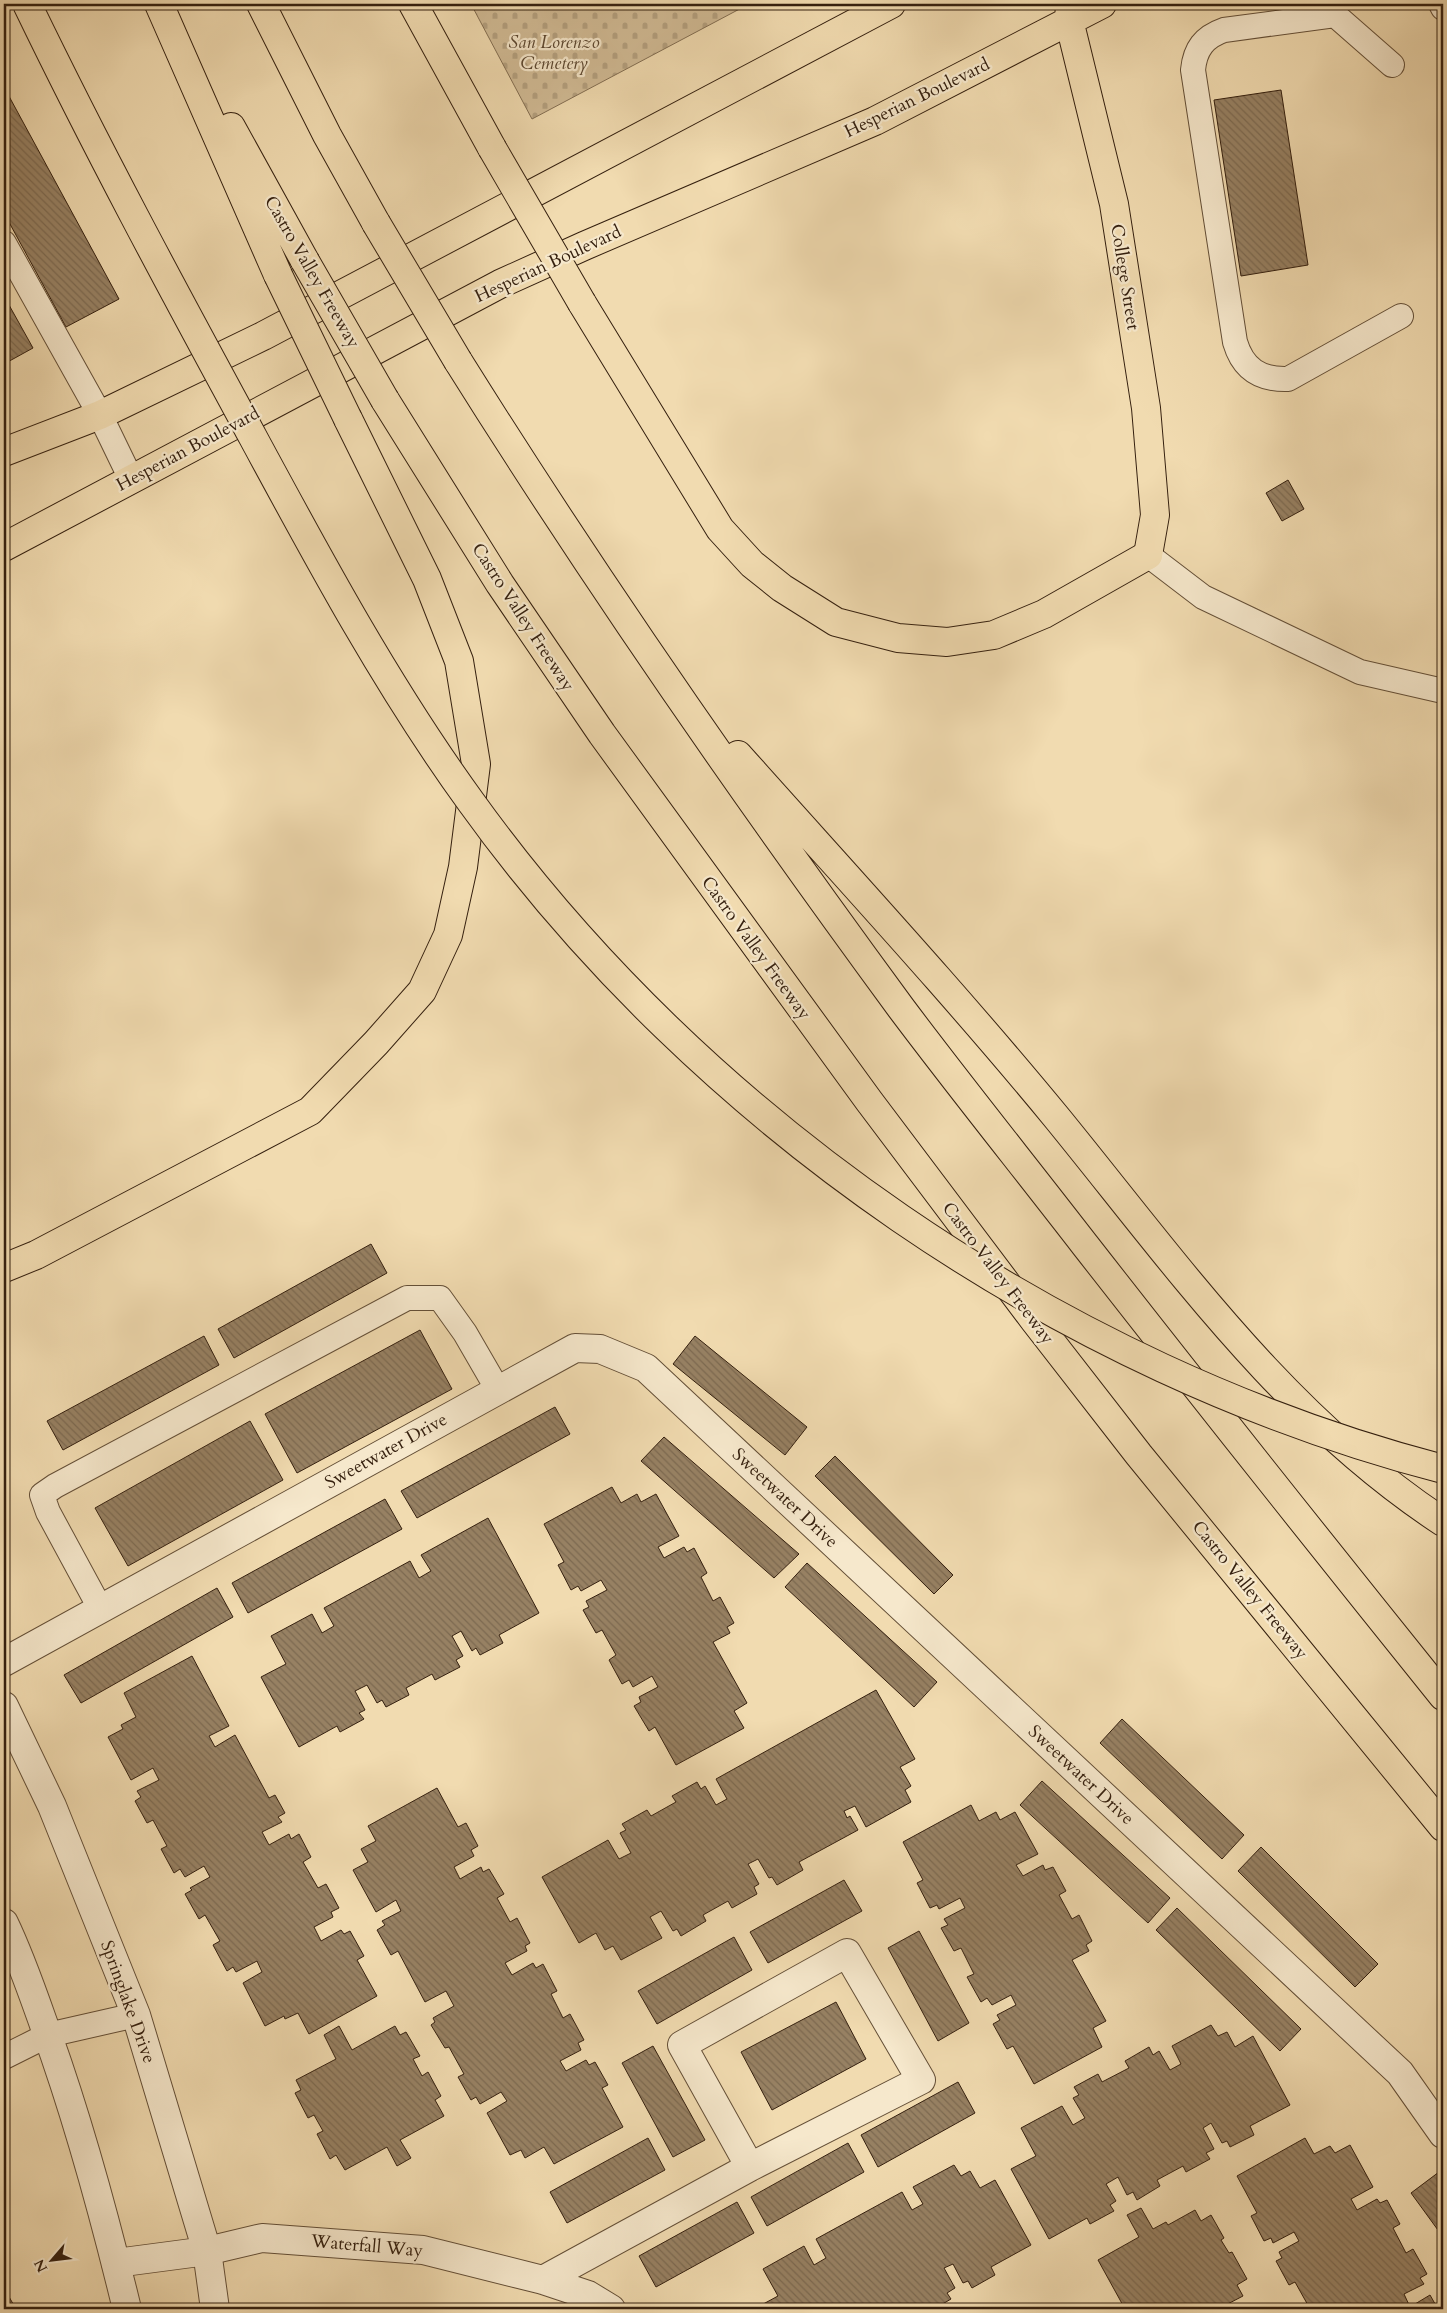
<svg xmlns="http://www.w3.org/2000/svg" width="1447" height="2313" font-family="Cardo,serif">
	<defs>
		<pattern id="cemetery-stones" width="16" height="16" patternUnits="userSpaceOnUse" patternTransform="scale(1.25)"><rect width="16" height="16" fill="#d1bb95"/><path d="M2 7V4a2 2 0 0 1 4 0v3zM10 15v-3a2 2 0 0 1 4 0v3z" fill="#b4a07f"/></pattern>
		<pattern id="building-back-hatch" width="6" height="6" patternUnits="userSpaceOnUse" patternTransform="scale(1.25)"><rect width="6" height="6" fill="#978163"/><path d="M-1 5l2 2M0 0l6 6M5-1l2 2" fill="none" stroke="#7c6950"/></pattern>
	</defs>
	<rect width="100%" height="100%" fill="#f1dbb0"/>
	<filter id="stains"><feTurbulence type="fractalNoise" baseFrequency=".004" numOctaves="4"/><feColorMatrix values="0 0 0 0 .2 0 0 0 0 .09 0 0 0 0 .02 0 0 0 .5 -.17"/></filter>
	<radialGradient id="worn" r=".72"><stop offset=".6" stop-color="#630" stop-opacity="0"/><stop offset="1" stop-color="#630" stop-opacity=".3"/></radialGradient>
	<path fill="url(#cemetery-stones)" stroke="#836e52" d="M 471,4 L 749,4 L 532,119 Z"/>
	<path fill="url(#building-back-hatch)" stroke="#35200f" d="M 4,87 L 119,299 L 66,327 L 4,213 Z
		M 1281,90 L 1308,265 L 1241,276 L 1214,100 Z
		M 4,296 L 33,348 L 4,364 Z
		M 1288,480 L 1304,509 L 1282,521 L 1266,493 Z
		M 371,1244 L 387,1273 L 234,1358 L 218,1329 Z
		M 420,1330 L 452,1389 L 297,1473 L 265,1414 Z
		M 204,1336 L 219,1365 L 63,1450 L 47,1421 Z
		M 695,1336 L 807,1427 L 785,1455 L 673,1364 Z
		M 555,1407 L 570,1434 L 417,1518 L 401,1491 Z
		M 250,1421 L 283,1480 L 128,1566 L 95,1508 Z
		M 664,1437 L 799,1554 L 774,1578 L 641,1461 Z
		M 835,1456 L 953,1575 L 934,1594 L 815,1476 Z
		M 612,1487 L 621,1503 L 637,1494 L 641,1502 L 656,1494 L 679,1536 L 658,1547 L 664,1558 L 684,1547 L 687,1552 L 694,1548 L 707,1573 L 701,1577 L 713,1601 L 720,1597 L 734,1623 L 727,1627 L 730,1633 L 713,1642 L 747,1703 L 734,1711 L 744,1728 L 676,1765 L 655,1727 L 649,1731 L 634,1706 L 641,1702 L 639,1697 L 658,1687 L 652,1676 L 633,1687 L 629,1680 L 622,1684 L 609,1660 L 616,1655 L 602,1630 L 596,1633 L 583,1610 L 589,1607 L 586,1601 L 607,1590 L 601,1580 L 581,1591 L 578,1586 L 571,1590 L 558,1565 L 564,1562 L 544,1524 Z
		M 385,1499 L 402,1529 L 248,1613 L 232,1583 Z
		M 488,1518 L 539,1613 L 499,1635 L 503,1643 L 480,1655 L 476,1648 L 472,1651 L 461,1631 L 452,1636 L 463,1656 L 456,1660 L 460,1667 L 435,1680 L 432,1674 L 406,1688 L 409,1695 L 386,1707 L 382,1700 L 377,1703 L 367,1685 L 355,1691 L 365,1710 L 359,1713 L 364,1719 L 340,1732 L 337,1726 L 299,1747 L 261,1677 L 286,1664 L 271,1636 L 312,1614 L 322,1633 L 334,1626 L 324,1608 L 410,1561 L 419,1578 L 431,1571 L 421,1555 Z
		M 807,1563 L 937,1682 L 914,1707 L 785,1587 Z
		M 217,1588 L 233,1617 L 81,1703 L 64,1675 Z
		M 192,1656 L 229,1726 L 209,1736 L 215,1747 L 235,1735 L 269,1798 L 275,1795 L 285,1813 L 278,1817 L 282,1822 L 262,1832 L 269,1845 L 289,1834 L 291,1839 L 299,1834 L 311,1857 L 303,1862 L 318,1888 L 326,1884 L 339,1908 L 331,1912 L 333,1917 L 314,1927 L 321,1941 L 341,1930 L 344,1934 L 350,1931 L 364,1956 L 357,1960 L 377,1996 L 309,2034 L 298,2013 L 285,2019 L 284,2016 L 265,2026 L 243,1983 L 262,1972 L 257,1961 L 236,1972 L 233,1967 L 227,1971 L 213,1945 L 220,1941 L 205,1915 L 199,1919 L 185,1894 L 192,1890 L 190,1888 L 210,1877 L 204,1866 L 185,1877 L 180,1869 L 174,1873 L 161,1849 L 167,1846 L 153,1820 L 147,1823 L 135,1801 L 141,1797 L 137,1791 L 159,1780 L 153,1768 L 131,1780 L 108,1737 L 123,1729 L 121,1725 L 136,1717 L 124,1693 Z
		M 876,1690 L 915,1759 L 900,1767 L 911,1786 L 905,1790 L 911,1802 L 866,1827 L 855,1806 L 844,1811 L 847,1818 L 850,1816 L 858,1830 L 799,1862 L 803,1870 L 777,1885 L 772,1877 L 769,1878 L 758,1859 L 748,1864 L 759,1884 L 754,1887 L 757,1894 L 732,1908 L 728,1901 L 703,1915 L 706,1921 L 681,1936 L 677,1929 L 673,1931 L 661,1911 L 650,1917 L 662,1938 L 621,1960 L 613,1946 L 605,1950 L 596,1933 L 579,1943 L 542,1877 L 608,1840 L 619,1859 L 631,1853 L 620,1833 L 626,1830 L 622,1824 L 647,1810 L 651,1816 L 676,1802 L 672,1796 L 697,1782 L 701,1789 L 705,1786 L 716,1805 L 727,1799 L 716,1779 Z
		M 1122,1719 L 1244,1835 L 1222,1859 L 1100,1743 Z
		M 1042,1781 L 1170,1898 L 1148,1923 L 1020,1805 Z
		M 437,1788 L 458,1827 L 466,1823 L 478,1846 L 471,1850 L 474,1856 L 454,1867 L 460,1879 L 481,1867 L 483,1872 L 489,1869 L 504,1894 L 497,1898 L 510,1922 L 517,1918 L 530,1943 L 525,1946 L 527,1951 L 505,1963 L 512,1975 L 533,1963 L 536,1968 L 543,1964 L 557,1991 L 551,1994 L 563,2018 L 570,2014 L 584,2040 L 578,2043 L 581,2050 L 560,2061 L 566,2071 L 586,2060 L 589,2065 L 595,2062 L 608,2085 L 602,2088 L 623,2127 L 554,2164 L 544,2147 L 525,2158 L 521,2150 L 510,2155 L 487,2113 L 507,2101 L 501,2092 L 480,2104 L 476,2097 L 471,2100 L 458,2077 L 464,2074 L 449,2047 L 445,2048 L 431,2025 L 435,2022 L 433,2018 L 454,2006 L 446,1991 L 425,2002 L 398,1951 L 391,1955 L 377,1930 L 385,1925 L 382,1921 L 401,1911 L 396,1900 L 376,1912 L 353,1870 L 368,1862 L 361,1849 L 376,1841 L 368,1826 Z
		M 971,1805 L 979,1821 L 996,1812 L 1000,1820 L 1015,1812 L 1038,1854 L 1016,1865 L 1023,1876 L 1043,1865 L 1045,1870 L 1053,1867 L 1066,1891 L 1059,1895 L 1072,1919 L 1079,1915 L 1092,1941 L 1086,1945 L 1089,1951 L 1072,1960 L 1106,2021 L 1093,2028 L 1102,2047 L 1034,2084 L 1013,2046 L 1007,2049 L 993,2024 L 1000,2020 L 997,2015 L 1016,2005 L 1011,1995 L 992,2005 L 987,1998 L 981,2002 L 967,1977 L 974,1974 L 961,1948 L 954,1951 L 941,1928 L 948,1925 L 944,1919 L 965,1908 L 960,1898 L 939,1909 L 937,1905 L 930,1908 L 917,1883 L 923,1880 L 903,1842 Z
		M 1261,1847 L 1378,1964 L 1355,1987 L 1238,1871 Z
		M 844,1880 L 862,1911 L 768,1963 L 750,1932 Z
		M 1177,1908 L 1301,2029 L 1280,2051 L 1156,1930 Z
		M 919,1931 L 969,2023 L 938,2041 L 888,1948 Z
		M 734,1937 L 752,1970 L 657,2024 L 638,1991 Z
		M 836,2002 L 866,2059 L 772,2110 L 741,2052 Z
		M 1211,2025 L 1218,2036 L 1227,2032 L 1235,2047 L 1253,2036 L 1290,2105 L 1250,2126 L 1254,2135 L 1230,2147 L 1227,2141 L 1222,2143 L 1211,2123 L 1203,2128 L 1214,2149 L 1206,2153 L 1210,2159 L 1186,2172 L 1183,2166 L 1157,2180 L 1160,2186 L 1137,2200 L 1133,2192 L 1127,2195 L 1118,2177 L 1106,2184 L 1116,2201 L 1110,2205 L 1114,2211 L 1090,2224 L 1087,2218 L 1049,2239 L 1011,2169 L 1036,2156 L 1021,2128 L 1062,2106 L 1073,2125 L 1085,2118 L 1073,2098 L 1079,2095 L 1074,2087 L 1098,2074 L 1102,2082 L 1129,2068 L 1125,2061 L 1149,2047 L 1153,2055 L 1159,2051 L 1170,2070 L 1181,2064 L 1172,2046 Z
		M 339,2026 L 352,2050 L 395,2026 L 400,2035 L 406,2032 L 420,2056 L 413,2059 L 422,2076 L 428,2072 L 441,2096 L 435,2100 L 444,2116 L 400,2140 L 411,2158 L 397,2166 L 387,2147 L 345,2170 L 336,2155 L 330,2159 L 317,2134 L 323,2131 L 314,2115 L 308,2118 L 295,2093 L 301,2090 L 296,2080 L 336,2059 L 324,2035 Z
		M 653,2046 L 705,2140 L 673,2157 L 622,2063 Z
		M 958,2082 L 975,2113 L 878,2167 L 861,2135 Z
		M 648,2138 L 665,2170 L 567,2223 L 550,2192 Z
		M 1305,2138 L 1314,2154 L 1330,2146 L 1335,2153 L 1350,2145 L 1373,2187 L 1351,2199 L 1357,2210 L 1377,2199 L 1380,2203 L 1387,2200 L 1400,2224 L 1393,2228 L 1406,2253 L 1413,2249 L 1427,2274 L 1420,2278 L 1424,2284 L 1404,2294 L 1410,2307 L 1430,2295 L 1438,2309 L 1305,2309 L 1309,2307 L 1295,2282 L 1289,2285 L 1276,2261 L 1282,2258 L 1279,2252 L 1299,2241 L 1294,2232 L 1273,2243 L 1271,2238 L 1264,2241 L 1251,2216 L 1257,2213 L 1237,2176 Z
		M 848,2143 L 864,2172 L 767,2226 L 751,2197 Z
		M 954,2165 L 961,2176 L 970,2171 L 980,2188 L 995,2180 L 1031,2245 L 991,2267 L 995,2275 L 972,2288 L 968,2281 L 963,2283 L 953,2264 L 944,2268 L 955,2288 L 947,2293 L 951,2299 L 934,2309 L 926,2309 L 924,2306 L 919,2309 L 754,2309 L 778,2296 L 763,2269 L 804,2246 L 814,2265 L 826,2258 L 816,2239 L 902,2192 L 912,2210 L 923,2204 L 913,2187 Z
		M 1439,2172 L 1443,2178 L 1443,2237 L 1411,2193 Z
		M 737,2202 L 754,2233 L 656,2287 L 639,2256 Z
		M 1141,2208 L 1153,2229 L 1166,2222 L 1168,2225 L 1195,2210 L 1201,2221 L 1211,2215 L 1224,2238 L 1221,2240 L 1229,2253 L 1232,2252 L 1247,2279 L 1237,2285 L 1243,2296 L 1218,2309 L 1125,2309 L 1098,2260 L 1139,2237 L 1127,2215 Z
		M 4,2288 L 16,2309 L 4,2309 Z"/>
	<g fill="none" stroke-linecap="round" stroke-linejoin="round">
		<g stroke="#644f37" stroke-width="26">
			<path id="service" d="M 1441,4 L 1443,8
				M 1392,65 L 1335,15 L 1224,30 C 1204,37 1195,49 1193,70 L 1235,342 C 1243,369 1260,380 1288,379 L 1401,316
				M 4,243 L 100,415 L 131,479
				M 1148,555 L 1203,597 L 1360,672 L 1443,691
				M 100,1608 L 48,1512 L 42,1495 L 55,1486 L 407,1298 L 440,1298 L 465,1333 L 498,1390
				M 4,2057 L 48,2035 L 136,2015"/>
		</g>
		<g stroke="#644f37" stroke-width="30">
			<path id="minor" d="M 4,1662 L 575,1348 L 600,1349 L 646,1368 L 1400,2073 L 1443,2134
				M 116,2263 L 207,2251 L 262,2238 L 423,2250 L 543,2280 L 588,2295 L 611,2309
				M 543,2280 L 750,2167 L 921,2080 L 847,1953 L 682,2045 L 750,2167"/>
		</g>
		<g stroke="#644f37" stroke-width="30">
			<path id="tertiary" d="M 4,1706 L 52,1806 L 136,2015 L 207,2251 L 215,2309
				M 4,1923 C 20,1956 32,1991 44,2025 C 78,2118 104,2214 127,2309"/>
		</g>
		<g stroke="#35200f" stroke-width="30">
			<path id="primary" d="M 1070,4 L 1069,20 L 1114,204 L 1146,408 L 1155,515 L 1148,555
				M 4,452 L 100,415 L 263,336 L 891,4
				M 4,547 L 500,284 L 584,246 L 875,121 L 1102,4"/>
		</g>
		<g stroke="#35200f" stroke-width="30">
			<path id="motorway" d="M 159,4 L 278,275
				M 261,4 L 327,135 L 376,223
				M 413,4 L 492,148
				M 231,127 L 305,261
				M 582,303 L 720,529 L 752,564 L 782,588 L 836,622 L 898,638 L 947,642 L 994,635 L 1044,614 L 1148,555
				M 458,361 C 597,583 746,797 901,1008 C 961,1088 1024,1166 1085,1245 C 1203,1396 1323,1547 1443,1696
				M 385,400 L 500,584 L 602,734 L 869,1101 L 1034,1320 L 1139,1455 L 1443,1827
				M 738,755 C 845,875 955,994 1057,1118 C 1176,1264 1283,1417 1443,1522
				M 4,1268 L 36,1255 L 310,1111 L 376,1043 L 422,991 L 448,935 L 463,867 L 476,764 L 459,661 L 427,579 L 348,419"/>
		</g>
		<use href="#service" stroke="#f6e8cc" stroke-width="24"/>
		<use href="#minor" stroke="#f6e8cc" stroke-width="28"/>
		<use href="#tertiary" stroke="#f6e8cc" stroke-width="28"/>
		<use href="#primary" stroke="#f1dbb0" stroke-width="28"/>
		<use href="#motorway" stroke="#f1dbb0" stroke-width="28"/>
		<g stroke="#35200f" stroke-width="30" stroke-linecap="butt">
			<path id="motorway-bridge" d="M 27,4 C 96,147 172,288 248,428 C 317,556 386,685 471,802 C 701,1122 1062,1370 1443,1469
				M 492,148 L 582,303
				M 376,223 L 458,361
				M 305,261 L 385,400
				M 278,275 L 348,419"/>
		</g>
		<use href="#motorway-bridge" stroke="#f1dbb0" stroke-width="28"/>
	</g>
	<g text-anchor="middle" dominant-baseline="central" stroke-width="4.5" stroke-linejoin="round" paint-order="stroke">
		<g font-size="18" font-style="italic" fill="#5c4730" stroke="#f6e8cc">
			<text x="554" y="42">San Lorenzo<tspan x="554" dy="21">Cemetery</tspan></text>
		</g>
		<g font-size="18" fill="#35200f" stroke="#f6e8cc">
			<text transform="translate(917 98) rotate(-26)">Hesperian Boulevard</text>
			<text transform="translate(548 264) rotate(-25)">Hesperian Boulevard</text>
			<text transform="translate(312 272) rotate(60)">Castro Valley Freeway</text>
			<text transform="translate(1125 277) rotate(81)">College Street</text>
			<text transform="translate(188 449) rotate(-28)">Hesperian Boulevard</text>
			<text transform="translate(523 617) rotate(57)">Castro Valley Freeway</text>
			<text transform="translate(756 948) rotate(54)">Castro Valley Freeway</text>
			<text transform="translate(998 1273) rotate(53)">Castro Valley Freeway</text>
			<text transform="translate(386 1451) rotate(-29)">Sweetwater Drive</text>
			<text transform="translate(785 1498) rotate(43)">Sweetwater Drive</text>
			<text transform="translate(1250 1590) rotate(51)">Castro Valley Freeway</text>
			<text transform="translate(1081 1775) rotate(43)">Sweetwater Drive</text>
			<text transform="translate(128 2002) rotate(70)">Springlake Drive</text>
			<text transform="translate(367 2246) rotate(5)">Waterfall Way</text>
		</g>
	</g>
	<rect width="1447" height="2313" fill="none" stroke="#f1dbb0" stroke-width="20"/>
	<rect x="5" y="5" width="1437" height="2303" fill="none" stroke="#35200f" stroke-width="2.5"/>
	<rect x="10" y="10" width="1427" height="2293" fill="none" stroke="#35200f"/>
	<g transform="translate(52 2260) rotate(242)" stroke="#f6e8cc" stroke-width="4" paint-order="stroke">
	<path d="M0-4L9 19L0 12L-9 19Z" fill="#35200f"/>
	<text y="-8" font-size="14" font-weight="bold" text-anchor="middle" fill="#35200f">N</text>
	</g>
	<rect width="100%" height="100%" filter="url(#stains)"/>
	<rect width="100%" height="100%" fill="url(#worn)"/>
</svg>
